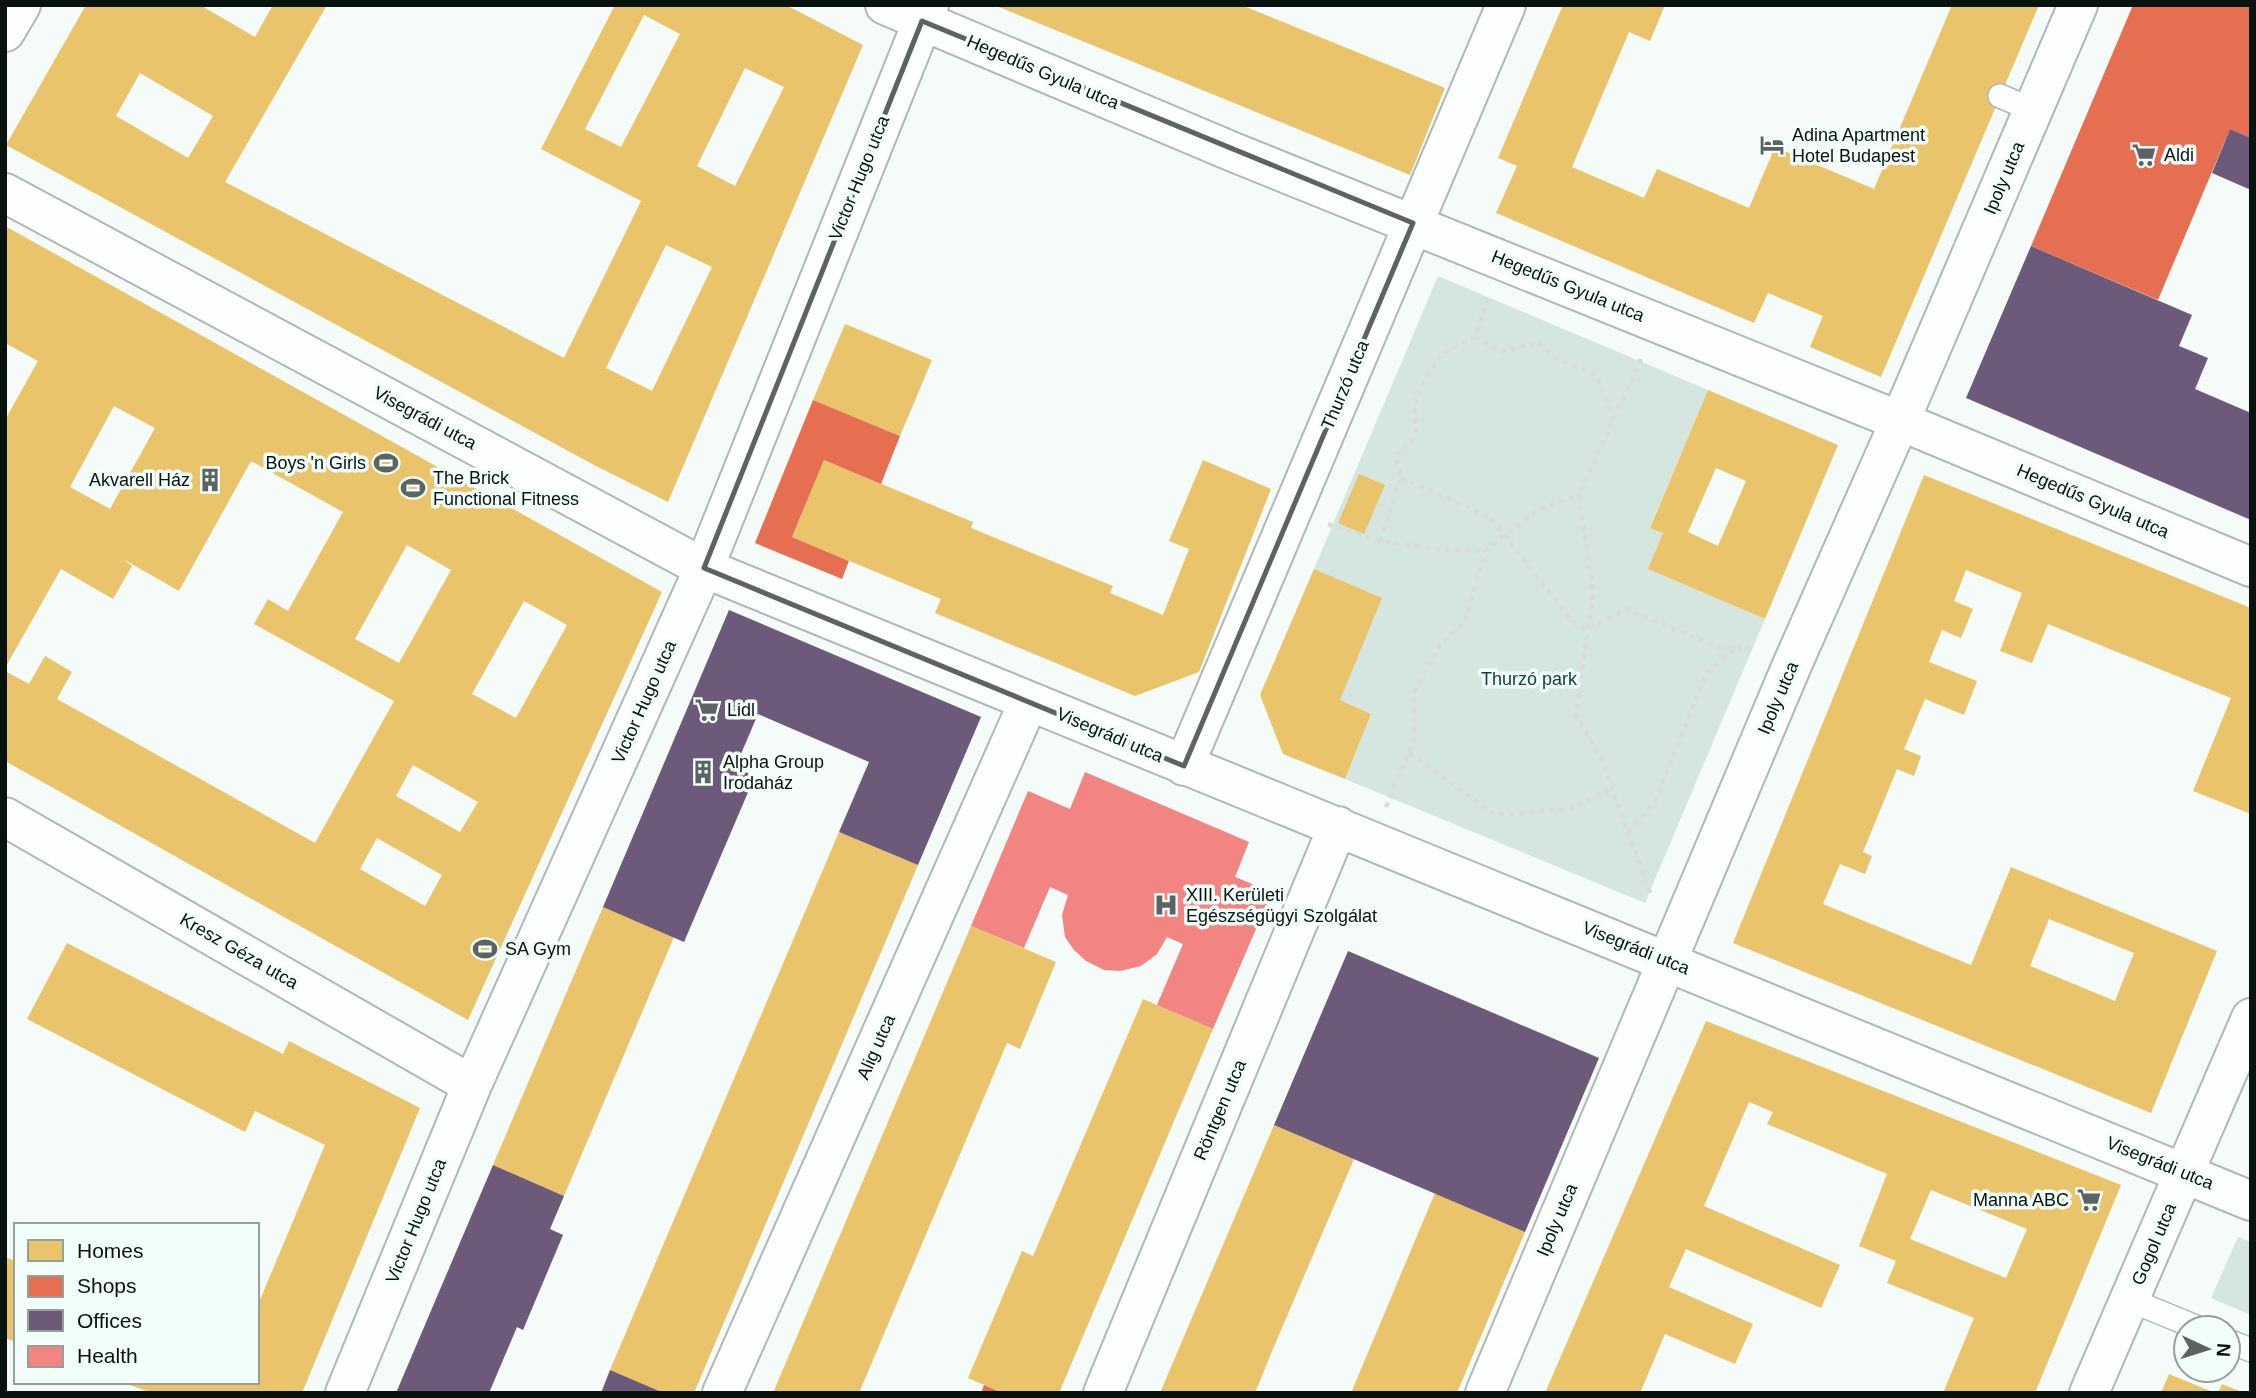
<svg xmlns="http://www.w3.org/2000/svg" width="2256" height="1398" font-family="Helvetica,sans-serif">
	<rect width="100%" height="100%" fill="#f4fbf9"/>
	<path fill="#d5e6e1" d="M 1438,276 L 1708,390 L 1650,527 L 1663,533 L 1648,569 L 1765,619 L 1645,903 L 1345,779 L 1371,714 L 1340,700 L 1314,569 Z
		M 2238,1237 L 2251,1242 L 2251,1315 L 2211,1298 Z"/>
	<path fill="#e9c46a" fill-rule="evenodd" d="M 86,5 L 200,5 L 255,37 L 273,5 L 327,5 L 225,182 L 564,358 L 641,201 L 541,149 L 615,5 L 786,5 L 863,45 L 668,502 L 594,465 L 6,145 ZM 644,15 L 680,34 L 621,147 L 585,129 ZM 745,68 L 784,87 L 735,186 L 697,166 ZM 140,73 L 213,116 L 188,158 L 116,116 ZM 666,245 L 712,267 L 652,391 L 606,368 Z
		M 994,5 L 1241,5 L 1445,88 L 1410,175 Z
		M 1563,5 L 1665,5 L 1650,41 L 1629,32 L 1572,167 L 1644,198 L 1657,169 L 1749,208 L 1775,147 L 1874,189 L 1952,5 L 2039,5 L 1881,377 L 1810,347 L 1823,316 L 1768,293 L 1754,323 L 1496,213 L 1517,166 L 1498,158 Z
		M 5,226 L 662,592 L 468,1020 L 5,761 L 5,671 L 29,684 L 45,656 L 72,672 L 57,699 L 315,843 L 394,701 L 254,624 L 268,599 L 288,611 L 343,512 L 251,461 L 179,591 L 123,559 L 132,566 L 113,599 L 61,569 L 5,668 L 5,420 L 38,361 L 5,343 ZM 114,406 L 155,428 L 110,509 L 70,487 ZM 407,545 L 451,570 L 399,663 L 355,639 ZM 524,601 L 567,625 L 516,718 L 472,694 ZM 413,765 L 478,802 L 460,832 L 396,796 ZM 377,838 L 442,875 L 425,906 L 360,869 Z
		M 845,324 L 932,360 L 900,436 L 813,400 Z
		M 1708,390 L 1838,445 L 1765,619 L 1648,569 L 1663,533 L 1650,528 ZM 1716,468 L 1746,481 L 1718,546 L 1688,532 Z
		M 824,460 L 973,522 L 971,528 L 1113,586 L 1110,593 L 1163,615 L 1189,549 L 1169,541 L 1203,460 L 1271,489 L 1199,672 L 1135,696 L 935,613 L 941,599 L 792,537 Z
		M 1359,474 L 1385,485 L 1364,534 L 1338,523 Z
		M 1924,475 L 2251,608 L 2251,814 L 2193,791 L 2231,698 L 2048,624 L 2032,663 L 2000,651 L 2022,593 L 1966,570 L 1954,601 L 1973,609 L 1961,638 L 1942,630 L 1929,662 L 1977,681 L 1964,715 L 1925,699 L 1904,749 L 1921,756 L 1914,776 L 1897,769 L 1863,852 L 1872,856 L 1865,874 L 1840,864 L 1823,904 L 1971,965 L 2011,867 L 2217,951 L 2151,1113 L 1733,943 ZM 2049,919 L 2134,953 L 2115,1001 L 2030,966 Z
		M 1314,569 L 1382,598 L 1340,700 L 1371,714 L 1345,779 L 1283,754 L 1260,695 Z
		M 839,832 L 918,865 L 694,1393 L 664,1393 L 610,1370 Z
		M 603,907 L 674,937 L 564,1196 L 493,1165 Z
		M 971,926 L 1056,962 L 1020,1049 L 1007,1043 L 859,1393 L 773,1393 Z
		M 67,943 L 283,1054 L 289,1041 L 420,1108 L 302,1393 L 152,1393 L 124,1383 L 257,1382 L 257,1307 L 325,1145 L 255,1111 L 245,1132 L 27,1019 Z
		M 1143,999 L 1213,1029 L 1059,1393 L 1003,1393 L 968,1378 L 1022,1251 L 1033,1256 Z
		M 1706,1021 L 2121,1185 L 2035,1393 L 1943,1393 L 1974,1318 L 1887,1283 L 1896,1261 L 1859,1246 L 1887,1174 L 1767,1124 L 1773,1112 L 1749,1102 L 1704,1206 L 1840,1265 L 1821,1308 L 1686,1249 L 1669,1287 L 1753,1324 L 1735,1364 L 1665,1334 L 1640,1393 L 1545,1393 ZM 1931,1190 L 2027,1229 L 2006,1278 L 1910,1239 Z
		M 1274,1125 L 1354,1159 L 1270,1356 L 1255,1393 L 1160,1393 Z
		M 1435,1193 L 1525,1232 L 1457,1393 L 1351,1393 Z
		M 5,1257 L 16,1261 L 16,1342 L 5,1338 Z
		M 2169,1374 L 2215,1393 L 2161,1393 Z
		M 2222,1384 L 2244,1393 L 2218,1393 Z"/>
	<path fill="#e76f51" d="M 2133,5 L 2251,5 L 2251,138 L 2230,129 L 2158,300 L 2031,246 Z
		M 813,400 L 900,436 L 881,484 L 824,460 L 792,537 L 849,561 L 842,579 L 755,543 Z
		M 984,1385 L 1003,1393 L 981,1393 Z"/>
	<path fill="#6d597a" d="M 2230,129 L 2251,138 L 2251,190 L 2212,173 Z
		M 2031,246 L 2192,315 L 2179,346 L 2208,358 L 2195,389 L 2251,413 L 2251,520 L 1966,398 Z
		M 729,610 L 981,717 L 918,865 L 839,832 L 869,762 L 758,714 L 735,768 L 755,776 L 684,942 L 603,907 Z
		M 1348,951 L 1599,1058 L 1525,1232 L 1274,1125 Z
		M 493,1165 L 564,1196 L 550,1229 L 563,1235 L 523,1330 L 517,1327 L 489,1393 L 396,1393 Z
		M 610,1370 L 664,1393 L 601,1393 Z"/>
	<path fill="#f28482" d="M 1085,772 L 1249,842 L 1235,877 L 1272,892 L 1213,1029 L 1157,1005 L 1183,944 L 1167,937 L 1157,954 L 1141,966 L 1120,971 L 1104,970 L 1086,961 L 1074,950 L 1065,937 L 1062,915 L 1068,895 L 1050,887 L 1024,948 L 971,926 L 1028,791 L 1070,809 Z"/>
	<g fill="none" stroke-linecap="round" stroke-linejoin="round">
		<g stroke="#afb8b5" stroke-width="26">
			<path id="service" d="M 2000,96 L 2033,110
				M 2130,1300 L 2198,1328
				M 2228,1341 L 2251,1350"/>
		</g>
		<g stroke="#afb8b5" stroke-width="42">
			<path id="minor" d="M 885,5 L 1233,152 L 1900,421 L 2251,567
				M 5,32 L 21,5
				M 5,193 L 704,568 L 2251,1201
				M 1184,766 L 1506,5
				M 5,817 L 472,1085
				M 345,1393 L 472,1085 L 704,568 L 929,5
				M 722,1393 L 1029,701
				M 1103,1393 L 1338,826
				M 1485,1393 L 1792,665 L 1900,421 L 2078,5
				M 2089,1393 L 2251,1018"/>
		</g>
		<path stroke="#dadcdb" stroke-width="4.5" stroke-dasharray="5 5" stroke-linecap="butt" d="M 1475,337 L 1501,352 L 1537,342 L 1558,359 L 1596,374 L 1614,420
			M 1641,359 L 1579,495 L 1593,592 L 1576,715 L 1602,760 L 1651,896
			M 1401,478 L 1490,517 L 1573,622 L 1587,630 L 1626,609 L 1717,647 L 1756,648
			M 1328,524 L 1380,541 L 1446,550 L 1485,551 L 1537,510 L 1579,495
			M 1380,541 L 1401,478 L 1396,456 L 1416,436 L 1415,397 L 1441,355 L 1475,337 L 1489,297
			M 1409,753 L 1496,815 L 1572,809 L 1612,788
			M 1386,807 L 1414,740 L 1414,693 L 1440,644 L 1464,624 L 1485,551
			M 1628,832 L 1655,801 L 1706,674 L 1737,647"/>
		<use href="#service" stroke="#fdfefe" stroke-width="23"/>
		<use href="#minor" stroke="#fdfefe" stroke-width="38"/>
	</g>
	<path fill="none" stroke="#5b6462" stroke-width="5" stroke-linejoin="round" d="M 922,21 L 1413,223 L 1184,766 L 704,568 Z"/>
	<defs>
		<g id="hotel-bare" transform="scale(1.89)"><path d="M-6-4.5h1.5V1H6V5H4.5V3h-9V5H-6ZM-4 0a1.8 1.8 0 1 1 3.6 0ZM.5 0V-2.5h3Q6-2.5 6 0Z" fill="#5b6462" stroke="#f1fefa" stroke-width="2.5" paint-order="stroke"/></g>
		<g id="supermarket-bare" transform="scale(1.89)"><path d="M-6-5.5h2.5l.6 2H6L4.5 2H-2.5L-4.4-4H-6ZM-1.5 3.2a1.3 1.3 0 1 0 .1 0ZM3 3.2a1.3 1.3 0 1 0 .1 0Z" fill="#5b6462" stroke="#f1fefa" stroke-width="2.5" paint-order="stroke"/></g>
		<g id="stadium-bare" transform="scale(1.89)"><path d="M0-5a6.5 5 0 1 0 0 10a6.5 5 0 1 0 0-10ZM-3.5-1.8h7v3.6h-7Z" fill="#5b6462" stroke="#f1fefa" stroke-width="2.5" paint-order="stroke"/></g>
		<g id="building-bare" transform="scale(1.89)"><path d="M-4-6H4V6H1V3H-1V6H-4ZM-2.5-4.3h1.7v1.8h-1.7ZM.8-4.3h1.7v1.8H.8ZM-2.5-1h1.7V.8h-1.7ZM.8-1h1.7V.8H.8Z" fill="#5b6462" stroke="#f1fefa" stroke-width="2.5" paint-order="stroke"/></g>
		<g id="hospital-bare" transform="scale(1.89)"><path d="M-5-5h3v3.5h4V-5h3V5h-3V1.5h-4V5h-3Z" fill="#5b6462" stroke="#f1fefa" stroke-width="2.5" paint-order="stroke"/></g>
	</defs>
	<g fill-rule="evenodd">
		<use href="#hotel-bare" x="1772" y="145"/>
		<use href="#supermarket-bare" x="2144" y="155"/>
		<use href="#stadium-bare" x="386" y="463"/>
		<use href="#building-bare" x="210" y="480"/>
		<use href="#stadium-bare" x="413" y="488"/>
		<use href="#supermarket-bare" x="707" y="710"/>
		<use href="#building-bare" x="703" y="772"/>
		<use href="#hospital-bare" x="1166" y="905"/>
		<use href="#stadium-bare" x="485" y="949"/>
		<use href="#supermarket-bare" x="2089" y="1200"/>
	</g>
	<g text-anchor="middle" dominant-baseline="central" stroke-width="7" stroke-linejoin="round" paint-order="stroke">
		<g font-size="18" fill="#081310" stroke="#f1fefa">
			<text transform="translate(1043 72) rotate(23)">Hegedűs Gyula utca</text>
			<text transform="translate(859 178) rotate(-68)">Victor Hugo utca</text>
			<text transform="translate(2004 178) rotate(-67)">Ipoly utca</text>
			<text transform="translate(1568 286) rotate(22)">Hegedűs Gyula utca</text>
			<text transform="translate(1345 385) rotate(-67)">Thurzó utca</text>
			<text transform="translate(425 418) rotate(28)">Visegrádi utca</text>
			<text transform="translate(2093 501) rotate(23)">Hegedűs Gyula utca</text>
			<text transform="translate(1778 698) rotate(-67)">Ipoly utca</text>
			<text transform="translate(644 702) rotate(-66)">Victor Hugo utca</text>
			<text transform="translate(1110 735) rotate(23)">Visegrádi utca</text>
			<text transform="translate(1636 948) rotate(22)">Visegrádi utca</text>
			<text transform="translate(239 951) rotate(30)">Kresz Géza utca</text>
			<text transform="translate(876 1047) rotate(-66)">Alig utca</text>
			<text transform="translate(1220 1110) rotate(-67)">Röntgen utca</text>
			<text transform="translate(2160 1163) rotate(22)">Visegrádi utca</text>
			<text transform="translate(1557 1220) rotate(-67)">Ipoly utca</text>
			<text transform="translate(416 1221) rotate(-68)">Victor Hugo utca</text>
			<text transform="translate(2154 1244) rotate(-67)">Gogol utca</text>
		</g>
		<g font-size="18" fill="#081310" stroke="#f1fefa" text-anchor="start">
			<text x="1792" y="135">Adina Apartment<tspan x="1792" dy="21">Hotel Budapest</tspan></text>
			<text x="2164" y="155">Aldi</text>
			<text x="366" y="463" text-anchor="end">Boys 'n Girls</text>
			<text x="433" y="478">The Brick<tspan x="433" dy="21">Functional Fitness</tspan></text>
			<text x="190" y="480" text-anchor="end">Akvarell Ház</text>
			<text x="727" y="710">Lidl</text>
			<text x="723" y="762">Alpha Group<tspan x="723" dy="21">Irodaház</tspan></text>
			<text x="1186" y="895">XIII. Kerületi<tspan x="1186" dy="21">Egészségügyi Szolgálat</tspan></text>
			<text x="505" y="949">SA Gym</text>
			<text x="2069" y="1200" text-anchor="end">Manna ABC</text>
		</g>
		<g font-size="18" fill="#0f4339" stroke="#f1fefa">
			<text x="1529" y="679">Thurzó park</text>
		</g>
	</g>
	<rect width="2256" height="1398" fill="none" stroke="#081310" stroke-width="14"/>
	<rect x="14" y="1223" width="245" height="161" fill="#f1fefa" stroke="#94a09c" stroke-width="2"/>
	<rect x="28" y="1240" width="35" height="21" fill="#e9c46a" stroke="#94a09c" stroke-width="2"/>
	<text x="77" y="1258" font-size="21" fill="#081310">Homes</text>
	<rect x="28" y="1276" width="35" height="21" fill="#e76f51" stroke="#94a09c" stroke-width="2"/>
	<text x="77" y="1293" font-size="21" fill="#081310">Shops</text>
	<rect x="28" y="1310" width="35" height="21" fill="#6d597a" stroke="#94a09c" stroke-width="2"/>
	<text x="77" y="1328" font-size="21" fill="#081310">Offices</text>
	<rect x="28" y="1346" width="35" height="21" fill="#f28482" stroke="#94a09c" stroke-width="2"/>
	<text x="77" y="1363" font-size="21" fill="#081310">Health</text>
	<g transform="translate(2207 1349) rotate(94)"><circle r="33" fill="#f1fefa" stroke="#94a09c" stroke-width="2"/>
	<path d="M0-5L12 26L0 18L-12 26Z" fill="#5b6462"/>
	<text y="-10" font-size="19" font-weight="bold" text-anchor="middle" fill="#081310">N</text>
	</g>
</svg>
